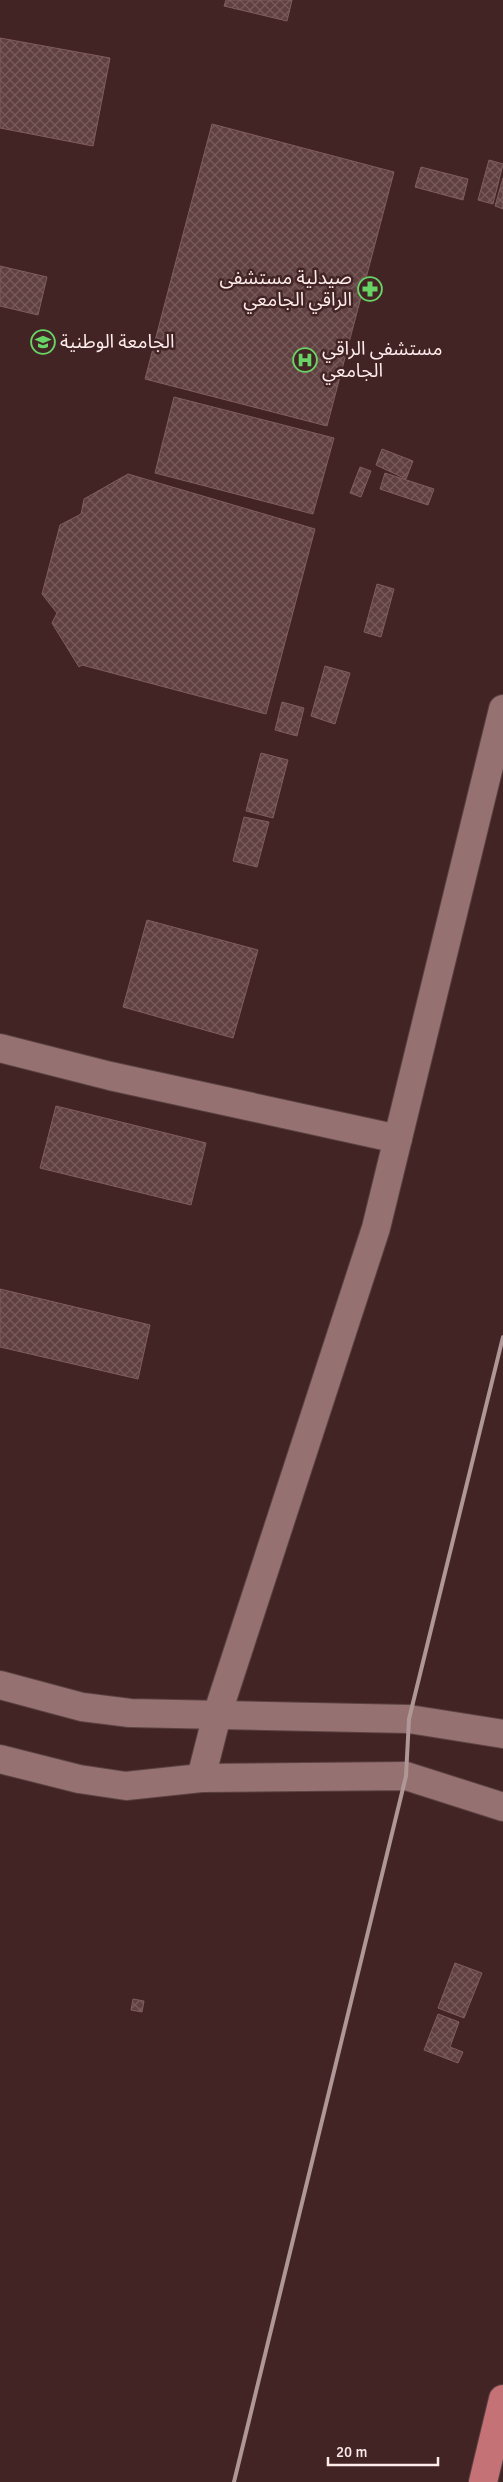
<svg xmlns="http://www.w3.org/2000/svg" width="503" height="2482" font-family="Signika,'Noto Sans Arabic',sans-serif">
	<defs>
		<pattern id="building-cross-hatch" width="8" height="8" patternUnits="userSpaceOnUse" patternTransform="scale(1.25)"><rect width="8" height="8" fill="#604040"/><path d="M0 0l8 8M0 8l8-8" fill="none" stroke="#785c5c"/></pattern>
	</defs>
	<rect width="100%" height="100%" fill="#432425"/>
	<path fill="url(#building-cross-hatch)" stroke="#815d5e" d="M 226,0 L 292,0 L 287,21 L 224,6 Z
		M 0,38 L 110,58 L 93,146 L 0,128 Z
		M 212,124 L 394,172 L 327,426 L 145,379 Z
		M 489,160 L 503,164 L 493,204 L 478,200 Z
		M 421,167 L 468,179 L 463,200 L 415,187 Z
		M 503,178 L 503,209 L 495,206 Z
		M 0,266 L 47,277 L 38,315 L 0,306 Z
		M 174,397 L 334,438 L 313,514 L 155,473 Z
		M 382,449 L 413,461 L 406,479 L 376,465 Z
		M 360,467 L 371,471 L 361,497 L 350,493 Z
		M 385,473 L 434,489 L 428,505 L 380,489 Z
		M 128,474 L 315,529 L 266,714 L 82,665 L 79,667 L 52,623 L 57,613 L 42,594 L 60,525 L 81,514 L 84,499 Z
		M 377,584 L 394,589 L 381,637 L 364,632 Z
		M 325,666 L 350,673 L 335,724 L 311,716 Z
		M 282,702 L 304,708 L 297,736 L 275,730 Z
		M 261,753 L 288,760 L 273,818 L 246,811 Z
		M 244,817 L 269,822 L 257,867 L 233,861 Z
		M 147,920 L 258,950 L 233,1038 L 123,1007 Z
		M 56,1106 L 206,1143 L 191,1205 L 40,1168 Z
		M 0,1289 L 150,1325 L 138,1379 L 0,1347 Z
		M 455,1963 L 482,1973 L 464,2018 L 438,2008 Z
		M 133,1999 L 144,2001 L 142,2012 L 131,2010 Z
		M 438,2014 L 459,2022 L 450,2047 L 463,2052 L 458,2063 L 424,2050 Z"/>
	<g fill="none" stroke-linecap="round" stroke-linejoin="round">
		<g stroke="#5b4243" stroke-width="30">
			<path id="street" d="M 0,1048 L 110,1076 L 398,1139
				M 201,1778 L 217,1715 L 376,1228 L 503,709"/>
		</g>
		<g stroke="#5b4243" stroke-width="30">
			<path id="secondary" d="M 0,1685 L 82,1707 L 130,1713 L 409,1719 L 503,1734
				M 0,1759 L 79,1779 L 126,1786 L 201,1778 L 406,1776 L 503,1807"/>
		</g>
		<g stroke="#5b4243" stroke-width="30">
			<path id="primary" d="M 483,2482 L 503,2399"/>
		</g>
		<use href="#street" stroke="#967171" stroke-width="28"/>
		<use href="#secondary" stroke="#967171" stroke-width="28"/>
		<use href="#primary" stroke="#c47275" stroke-width="28"/>
		<path stroke="#ae9796" stroke-width="4" d="M 234,2482 L 406,1776 L 409,1719 L 503,1337"/>
	</g>
	<defs>
		<g id="pharmacy-ring" transform="scale(1.25)"><circle r="9.5" fill="#432425" stroke="#68d465" stroke-width="1.5"/><path d="M-2-6h4v4h4v4h-4v4h-4v-4h-4v-4h4Z" fill="#68d465"/></g>
		<g id="university-ring" transform="scale(1.25)"><circle r="9.5" fill="#432425" stroke="#68d465" stroke-width="1.5"/><path d="M0-5L7-2L0 1L-7-2ZM-4 1L0 2.5L4 1V4Q0 6-4 4Z" fill="#68d465"/></g>
		<g id="hospital-ring" transform="scale(1.25)"><circle r="9.5" fill="#432425" stroke="#68d465" stroke-width="1.5"/><path d="M-5-5h3v3.5h4V-5h3V5h-3V1.5h-4V5h-3Z" fill="#68d465"/></g>
	</defs>
	<g fill-rule="evenodd">
		<use href="#pharmacy-ring" x="370" y="289"/>
		<use href="#university-ring" x="43" y="342"/>
		<use href="#hospital-ring" x="305" y="360"/>
	</g>
	<g text-anchor="middle" dominant-baseline="central" stroke-width="5" stroke-linejoin="round" paint-order="stroke">
		<g font-size="19" fill="#fdeceb" stroke="#432425" text-anchor="start">
			<text x="352" y="278" text-anchor="end">صيدلية مستشفى<tspan x="352" dy="22">الراقي الجامعي</tspan></text>
			<text x="60" y="342">الجامعة الوطنية</text>
			<text x="322" y="349">مستشفى الراقي<tspan x="322" dy="22">الجامعي</tspan></text>
		</g>
	</g>
	<path d="M328 2457v8h110v-8" fill="none" stroke="#fdeceb" stroke-width="2.5"/>
	<text x="336" y="2457" font-size="15" fill="#fdeceb" stroke="#432425" stroke-width="4" paint-order="stroke">20 m</text>
</svg>
